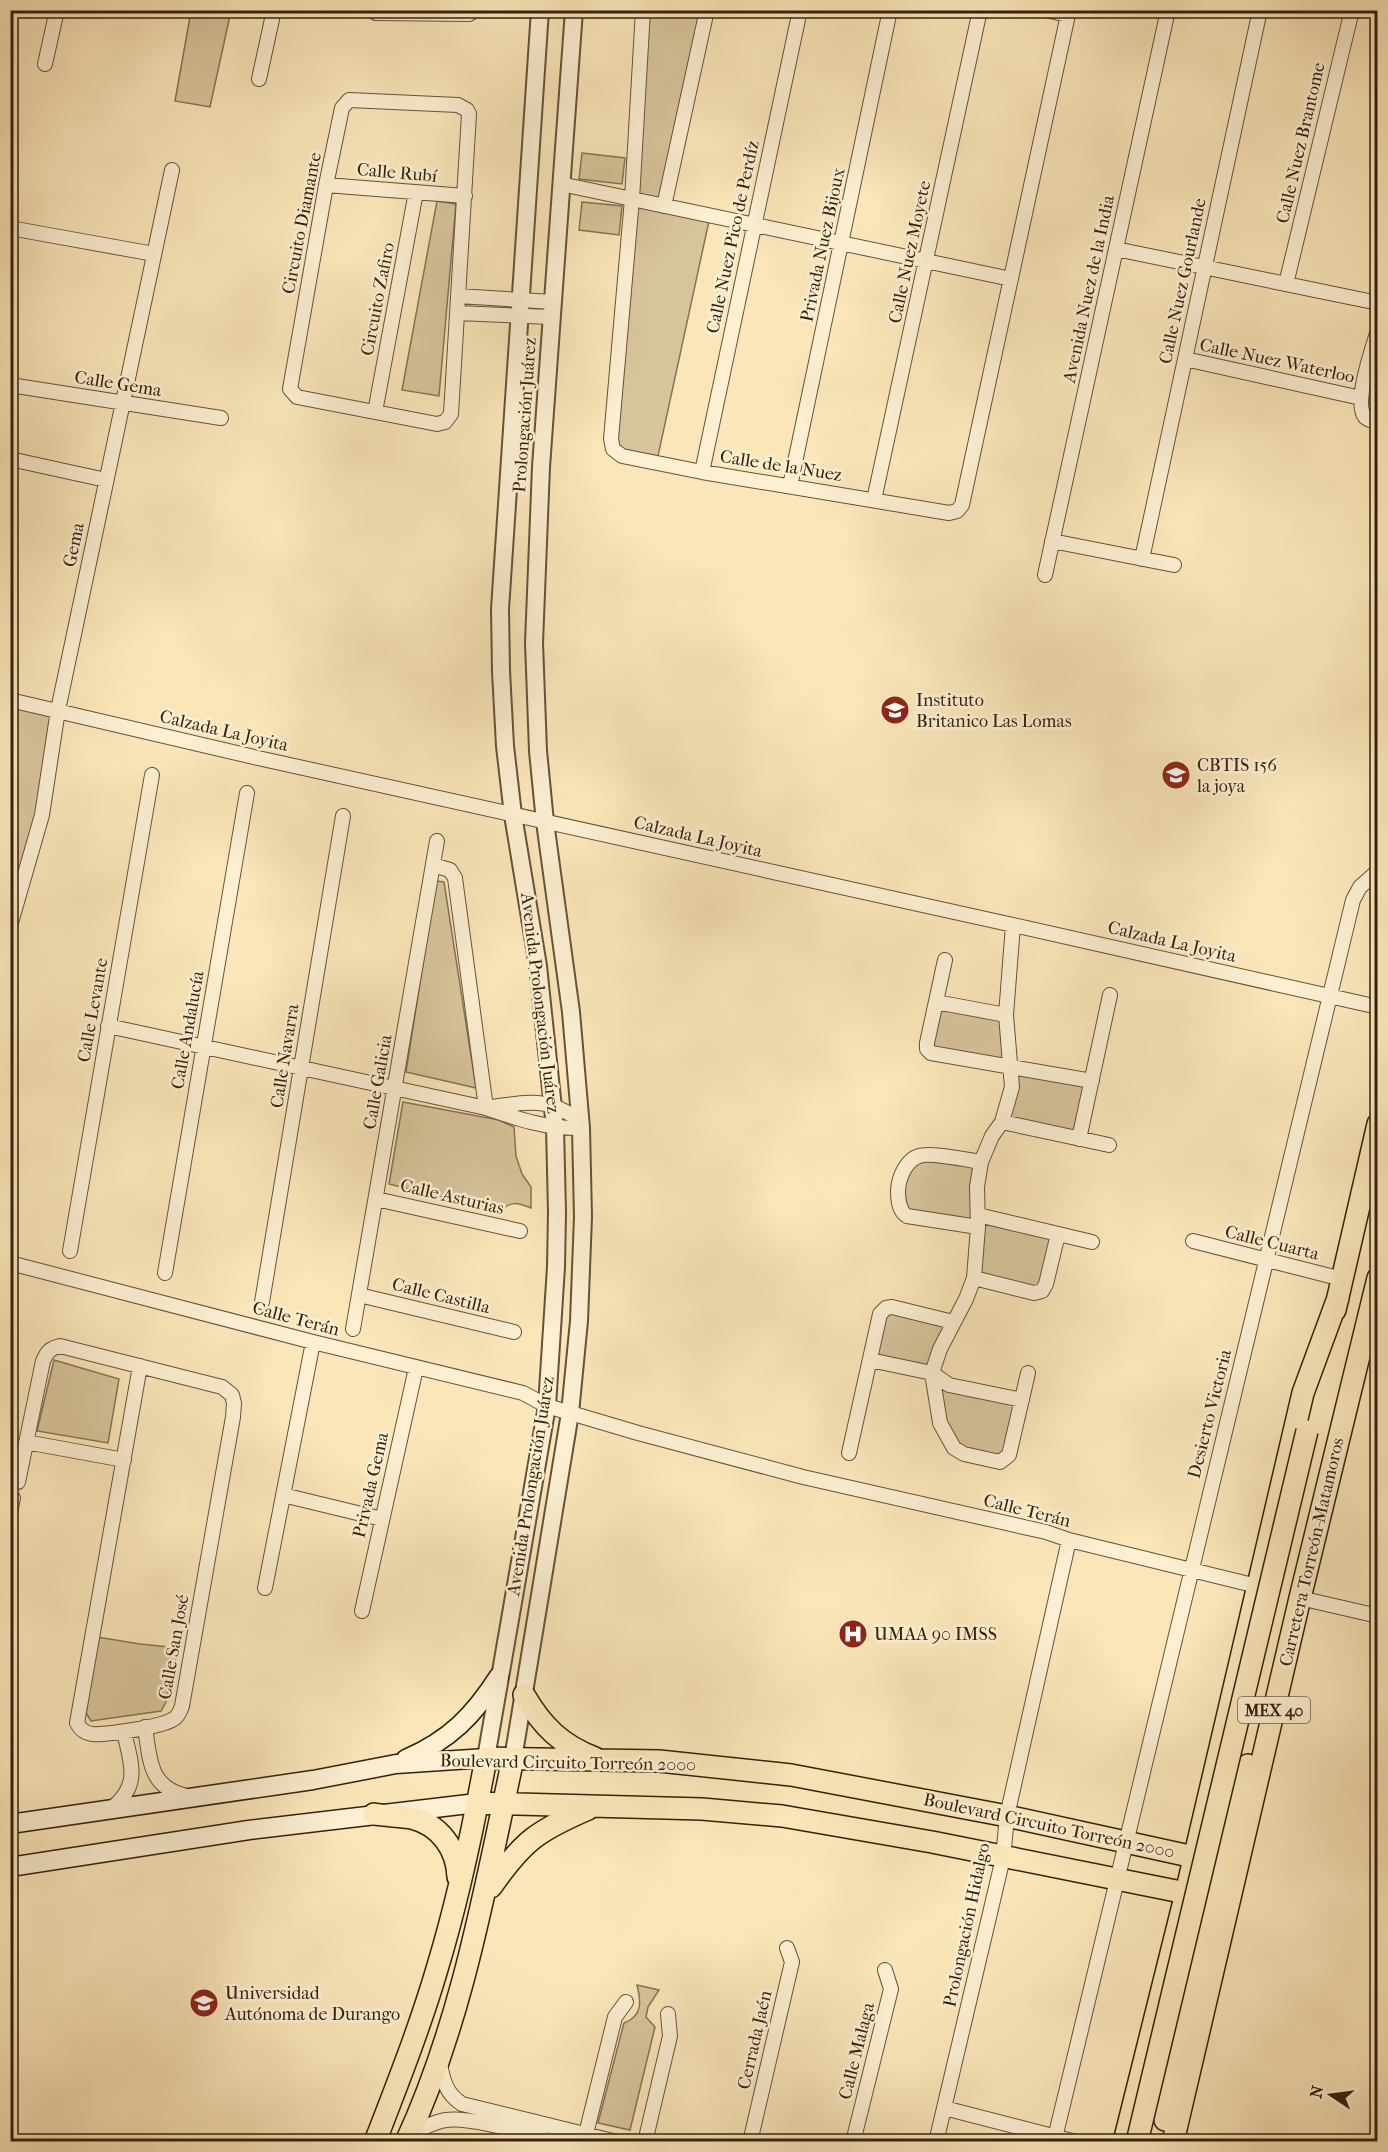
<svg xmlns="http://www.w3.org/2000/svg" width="1388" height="2152" font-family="'IM FELL French Canon',serif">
	<rect width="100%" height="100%" fill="#fae6b9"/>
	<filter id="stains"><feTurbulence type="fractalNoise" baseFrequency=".00333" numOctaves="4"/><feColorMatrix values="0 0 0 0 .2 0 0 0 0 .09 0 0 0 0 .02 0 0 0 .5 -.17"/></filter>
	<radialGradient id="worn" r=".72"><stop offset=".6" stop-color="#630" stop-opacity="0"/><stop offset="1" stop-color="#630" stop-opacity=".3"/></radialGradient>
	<path fill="#d8c49c" stroke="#867255" stroke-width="1.5" d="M 191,11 L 231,11 L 210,107 L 175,101 Z
		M 646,11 L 704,11 L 662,201 L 635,197 Z
		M 582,153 L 625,158 L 622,184 L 579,179 Z
		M 437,201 L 456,204 L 439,396 L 402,390 Z
		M 582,202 L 622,206 L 619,235 L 579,230 Z
		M 637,206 L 709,221 L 658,456 L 620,449 L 614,437 Z
		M 11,706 L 52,714 L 38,816 L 11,909 Z
		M 436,881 L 444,882 L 476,1088 L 406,1072 Z
		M 937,1005 L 1003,1017 L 1006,1064 L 930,1048 Z
		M 1012,1069 L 1089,1082 L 1077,1136 L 1005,1121 Z
		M 403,1102 L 499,1120 L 514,1127 L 516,1156 L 522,1174 L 531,1187 L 531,1208 C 518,1203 510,1200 500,1212 L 389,1184 Z
		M 923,1157 L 978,1164 L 975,1224 L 909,1215 L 901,1193 L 907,1169 Z
		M 982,1220 L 1055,1236 L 1040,1288 L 977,1277 Z
		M 886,1310 L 949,1323 L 930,1370 L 873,1359 Z
		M 54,1360 L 119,1379 L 108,1443 L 37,1431 Z
		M 938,1382 L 1019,1402 L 1003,1458 L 963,1451 L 943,1421 Z
		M 97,1637 L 140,1644 L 178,1648 L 166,1702 L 161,1711 L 91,1721 L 86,1713 Z
		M 637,1985 L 659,1990 L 648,2007 L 646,2017 L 655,2027 L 630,2130 L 598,2123 L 624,2023 C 643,2016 641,2001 637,1985 Z"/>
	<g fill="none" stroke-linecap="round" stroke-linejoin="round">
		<g stroke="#665239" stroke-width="16">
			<path id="minor" d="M 372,10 L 376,13 L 469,14 L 475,10
				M 643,10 L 632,199 L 611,439 L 613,449 L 622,456 L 702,472 L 949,513 L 957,511 L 962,505 L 1069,10
				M 1045,10 L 1068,15
				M 45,64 L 57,10
				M 259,79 L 274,10
				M 349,100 L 458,105 L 467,110 L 469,114 L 451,414 L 445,422 L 437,424 L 297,397 L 290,389 L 326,185 L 342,108 Z
				M 561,184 L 1011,279
				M 326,185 L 465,196
				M 664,206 L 707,10
				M 10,228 L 154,254
				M 1116,249 L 1378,303
				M 1286,284 L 1352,10
				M 458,296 L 553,302
				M 457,313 L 551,317
				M 1378,330 C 1373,347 1353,403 1365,417 C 1368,420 1373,421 1378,422
				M 1185,359 L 1361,398
				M 10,385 L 221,418
				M 375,412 L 416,192
				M 10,459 L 106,480
				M 702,472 L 800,10
				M 790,486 L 890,10
				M 874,500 L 980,10
				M 1052,541 L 1174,565
				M 1142,559 L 1260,10
				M 1045,575 L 1168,10
				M 10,700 L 258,758 L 1013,925 L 1378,1007
				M 433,865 L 450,870 L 455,878 L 486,1108
				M 1013,925 L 1006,1015 L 1012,1087 L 1002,1122 L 992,1136 L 981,1162 L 977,1187 L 978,1227 L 974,1278 L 966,1299 L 940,1349 L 932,1373 L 940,1423 L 954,1448 L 964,1454 L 1000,1462 L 1009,1455 L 1028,1373
				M 10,926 L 42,815 L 58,710 L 172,170
				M 945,960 L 927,1043 L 927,1049 L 931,1053 L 1092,1081
				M 936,1002 L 1006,1015
				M 108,1026 L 486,1108 C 518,1119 547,1129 581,1128
				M 491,1107 C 511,1105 533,1099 553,1106 C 562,1109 571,1115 580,1119
				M 1002,1122 L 1109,1145
				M 1079,1139 L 1110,995
				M 376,1199 L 520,1231
				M 978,1215 L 1092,1242
				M 978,1227 L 907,1216 C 899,1211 898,1200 898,1190 C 899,1177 906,1160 919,1156 C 929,1152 968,1160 981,1162
				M 1193,1241 L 1342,1279
				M 70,1251 L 152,775
				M 10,1263 L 313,1342 L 523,1393 L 547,1406 L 638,1433 L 803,1477 L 1046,1532 L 1069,1540 L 1257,1586
				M 165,1273 L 247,793
				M 974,1278 L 1034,1293 L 1042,1291 L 1046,1284 L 1058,1234
				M 359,1295 L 514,1332
				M 262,1302 L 343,816
				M 353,1329 L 437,841
				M 870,1360 L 932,1373 L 949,1385 L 1022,1400
				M 26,1442 L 124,1460
				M 849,1453 L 880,1314 L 886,1308 L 892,1307 L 953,1322
				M 18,1482 L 43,1361 C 47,1352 50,1348 60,1346 L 222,1387 L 232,1395 L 234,1403 L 233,1417 L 182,1706 C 180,1711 179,1715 175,1718 C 164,1727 106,1735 92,1734 C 85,1733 80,1729 77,1723 L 140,1366
				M 283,1495 L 382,1519
				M 10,1512 L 13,1498
				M 265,1588 L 313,1342
				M 1300,1598 L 1378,1616
				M 362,1611 L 416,1368
				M 145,1727 C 150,1760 149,1788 187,1796
				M 112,1808 C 141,1785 131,1763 124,1732
				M 439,2060 C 443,2079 445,2093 462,2104 L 617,2142
				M 944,2108 L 1076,2142
				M 410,2133 C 422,2129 433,2122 446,2120 C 471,2116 530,2135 557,2142
				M 584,2142 L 615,2017 L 626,2002
				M 645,2142 L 670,2036 L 668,2014
				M 750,2142 L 792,1962 L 787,1948
				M 853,2142 L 891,1989 L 885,1970
				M 936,2142 L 1003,1858 L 1007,1816 L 1069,1540
				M 1054,2142 L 1353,900 L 1360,887 L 1378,871"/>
		</g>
		<g stroke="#665239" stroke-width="20">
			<path id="tertiary" d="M 486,1758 L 547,1406 L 556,1267 L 557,1212 L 555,1127 L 538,966 L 513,815 L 505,746 L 501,671 L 500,609 L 540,10
				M 513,1759 L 570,1413 L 579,1321 L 583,1217 L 581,1128 L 571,1012 L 545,822 L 538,751 L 534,643 L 541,467 L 574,10"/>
		</g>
		<g stroke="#34200e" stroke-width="21">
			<path id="secondary" d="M 406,1759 C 450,1740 474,1715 499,1676
				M 10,1824 L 313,1780 L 396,1764 L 486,1758
				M 10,1867 L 249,1830 L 477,1803"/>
		</g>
		<g stroke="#34200e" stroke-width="24">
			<path id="primary" d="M 524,1695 C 542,1726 561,1745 595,1758
				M 477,1803 L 702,1809 L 782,1816 L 932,1842 L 1186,1893
				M 374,1814 C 386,1816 400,1816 412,1818 C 440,1825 457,1849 458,1877
				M 491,1887 C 523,1841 537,1831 588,1809
				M 375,2142 C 397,2085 420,2027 437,1969 C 458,1900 473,1829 486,1758 L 659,1761 L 791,1775 L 1007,1816 L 1194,1857
				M 406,2142 C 462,2021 485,1888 513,1759"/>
		</g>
		<g stroke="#34200e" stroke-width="24">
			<path id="trunk" d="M 1335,1310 L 1378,1124
				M 1165,2120 L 1177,2056 L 1233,1819 L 1248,1765
				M 1124,2142 L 1186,1893 L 1303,1393 L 1338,1298
				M 1173,2142 L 1300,1598 L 1378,1278"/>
		</g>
		<use href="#minor" stroke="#fcefd2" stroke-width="14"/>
		<use href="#tertiary" stroke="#fcefd2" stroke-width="16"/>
		<use href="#secondary" stroke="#fcefd2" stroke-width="18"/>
		<use href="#primary" stroke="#fae6b9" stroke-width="21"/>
		<use href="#trunk" stroke="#fae6b9" stroke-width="21"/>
		<g stroke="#34200e" stroke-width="24" stroke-linecap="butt">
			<path id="trunk-bridge" d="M 1137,2142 L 1307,1431"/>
		</g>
		<use href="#trunk-bridge" stroke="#fae6b9" stroke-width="21"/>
	</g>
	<defs>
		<g id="school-disc" transform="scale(1.5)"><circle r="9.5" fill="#8f2418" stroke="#fcefd2"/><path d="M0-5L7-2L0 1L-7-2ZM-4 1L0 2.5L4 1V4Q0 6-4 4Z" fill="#fff"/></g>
		<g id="hospital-disc" transform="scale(1.5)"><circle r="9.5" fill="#8f2418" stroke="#fcefd2"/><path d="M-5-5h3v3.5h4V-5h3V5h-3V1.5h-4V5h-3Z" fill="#fff"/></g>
		<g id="university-disc" transform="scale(1.5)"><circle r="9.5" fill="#8f2418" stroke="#fcefd2"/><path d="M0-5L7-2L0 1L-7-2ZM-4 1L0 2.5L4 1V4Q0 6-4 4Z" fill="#fff"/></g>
	</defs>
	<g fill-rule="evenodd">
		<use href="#school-disc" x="895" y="710"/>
		<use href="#school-disc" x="1176" y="775"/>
		<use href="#hospital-disc" x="853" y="1634"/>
		<use href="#university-disc" x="204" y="2003"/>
	</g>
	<g text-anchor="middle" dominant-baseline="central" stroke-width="5" stroke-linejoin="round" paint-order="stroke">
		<rect fill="#fcefd2" stroke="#705e49" stroke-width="1.5" x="1238" y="1697" width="72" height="26" rx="4.5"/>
		<g font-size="16" font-weight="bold" fill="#34200e">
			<text x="1274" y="1710">MEX 40</text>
		</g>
		<g font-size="18" fill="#34200e" stroke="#fcefd2">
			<text transform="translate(1301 143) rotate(-77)">Calle Nuez Brantome</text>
			<text transform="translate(397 173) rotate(5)">Calle Rubí</text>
			<text transform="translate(302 223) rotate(-79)">Circuito Diamante</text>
			<text transform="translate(733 237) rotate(-78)">Calle Nuez Pico de Perdíz</text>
			<text transform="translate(823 245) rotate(-78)">Privada Nuez Bijoux</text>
			<text transform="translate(910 252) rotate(-78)">Calle Nuez Moyete</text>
			<text transform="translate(1183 281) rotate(-78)">Calle Nuez Gourlande</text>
			<text transform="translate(1089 289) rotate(-78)">Avenida Nuez de la India</text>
			<text transform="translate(378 299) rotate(-79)">Circuito Zafiro</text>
			<text transform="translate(1277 361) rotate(12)">Calle Nuez Waterloo</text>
			<text transform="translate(118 384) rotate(9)">Calle Gema</text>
			<text transform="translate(525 415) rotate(-86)">Prolongación Juárez</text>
			<text transform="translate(781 466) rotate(9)">Calle de la Nuez</text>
			<text transform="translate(74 545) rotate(-78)">Gema</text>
			<text transform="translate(224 731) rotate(13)">Calzada La Joyita</text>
			<text transform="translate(698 837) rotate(13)">Calzada La Joyita</text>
			<text transform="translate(1172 942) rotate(13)">Calzada La Joyita</text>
			<text transform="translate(540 1003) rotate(83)">Avenida Prolongación Juárez</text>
			<text transform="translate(93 1010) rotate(-80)">Calle Levante</text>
			<text transform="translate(188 1030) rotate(-80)">Calle Andalucía</text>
			<text transform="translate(285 1056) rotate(-81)">Calle Navarra</text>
			<text transform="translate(378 1082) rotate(-80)">Calle Galicia</text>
			<text transform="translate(452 1197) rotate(13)">Calle Asturias</text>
			<text transform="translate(1272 1243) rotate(14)">Calle Cuarta</text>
			<text transform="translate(441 1296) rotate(14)">Calle Castilla</text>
			<text transform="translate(296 1319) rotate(15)">Calle Terán</text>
			<text transform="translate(1210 1414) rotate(-76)">Desierto Victoria</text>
			<text transform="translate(371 1485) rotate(-77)">Privada Gema</text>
			<text transform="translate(531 1486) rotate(-81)">Avenida Prolongación Juárez</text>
			<text transform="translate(1027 1511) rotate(14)">Calle Terán</text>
			<text transform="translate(1312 1552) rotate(-77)">Carretera Torreón-Matamoros</text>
			<text transform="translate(174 1647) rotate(-80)">Calle San José</text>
			<text transform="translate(568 1763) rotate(1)">Boulevard Circuito Torreón 2000</text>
			<text transform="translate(1049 1826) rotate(12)">Boulevard Circuito Torreón 2000</text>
			<text transform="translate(967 1925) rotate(-78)">Prolongación Hidalgo</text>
			<text transform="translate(755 2040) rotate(-77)">Cerrada Jaén</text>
			<text transform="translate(857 2051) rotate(-76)">Calle Malaga</text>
		</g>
		<g font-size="18" fill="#34200e" stroke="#fcefd2" text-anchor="start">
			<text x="916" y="700">Instituto<tspan x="916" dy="21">Britanico Las Lomas</tspan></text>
			<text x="1197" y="765">CBTIS 156<tspan x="1197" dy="21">la joya</tspan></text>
			<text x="874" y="1634">UMAA 90 IMSS</text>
			<text x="225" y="1993">Universidad<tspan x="225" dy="21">Autónoma de Durango</tspan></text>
		</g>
	</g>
	<rect width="1388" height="2152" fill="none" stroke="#fae6b9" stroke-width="36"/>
	<rect x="12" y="12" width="1364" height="2128" fill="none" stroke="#34200e" stroke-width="3"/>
	<rect x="18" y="18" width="1352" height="2116" fill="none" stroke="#34200e" stroke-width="1.5"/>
	<g transform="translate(1331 2095) rotate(283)" stroke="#fcefd2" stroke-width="4.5" paint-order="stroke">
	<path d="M0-4.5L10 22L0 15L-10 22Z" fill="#34200e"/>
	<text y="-9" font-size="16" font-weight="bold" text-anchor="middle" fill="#34200e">N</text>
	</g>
	<rect width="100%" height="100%" filter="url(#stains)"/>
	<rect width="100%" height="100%" fill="url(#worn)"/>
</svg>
